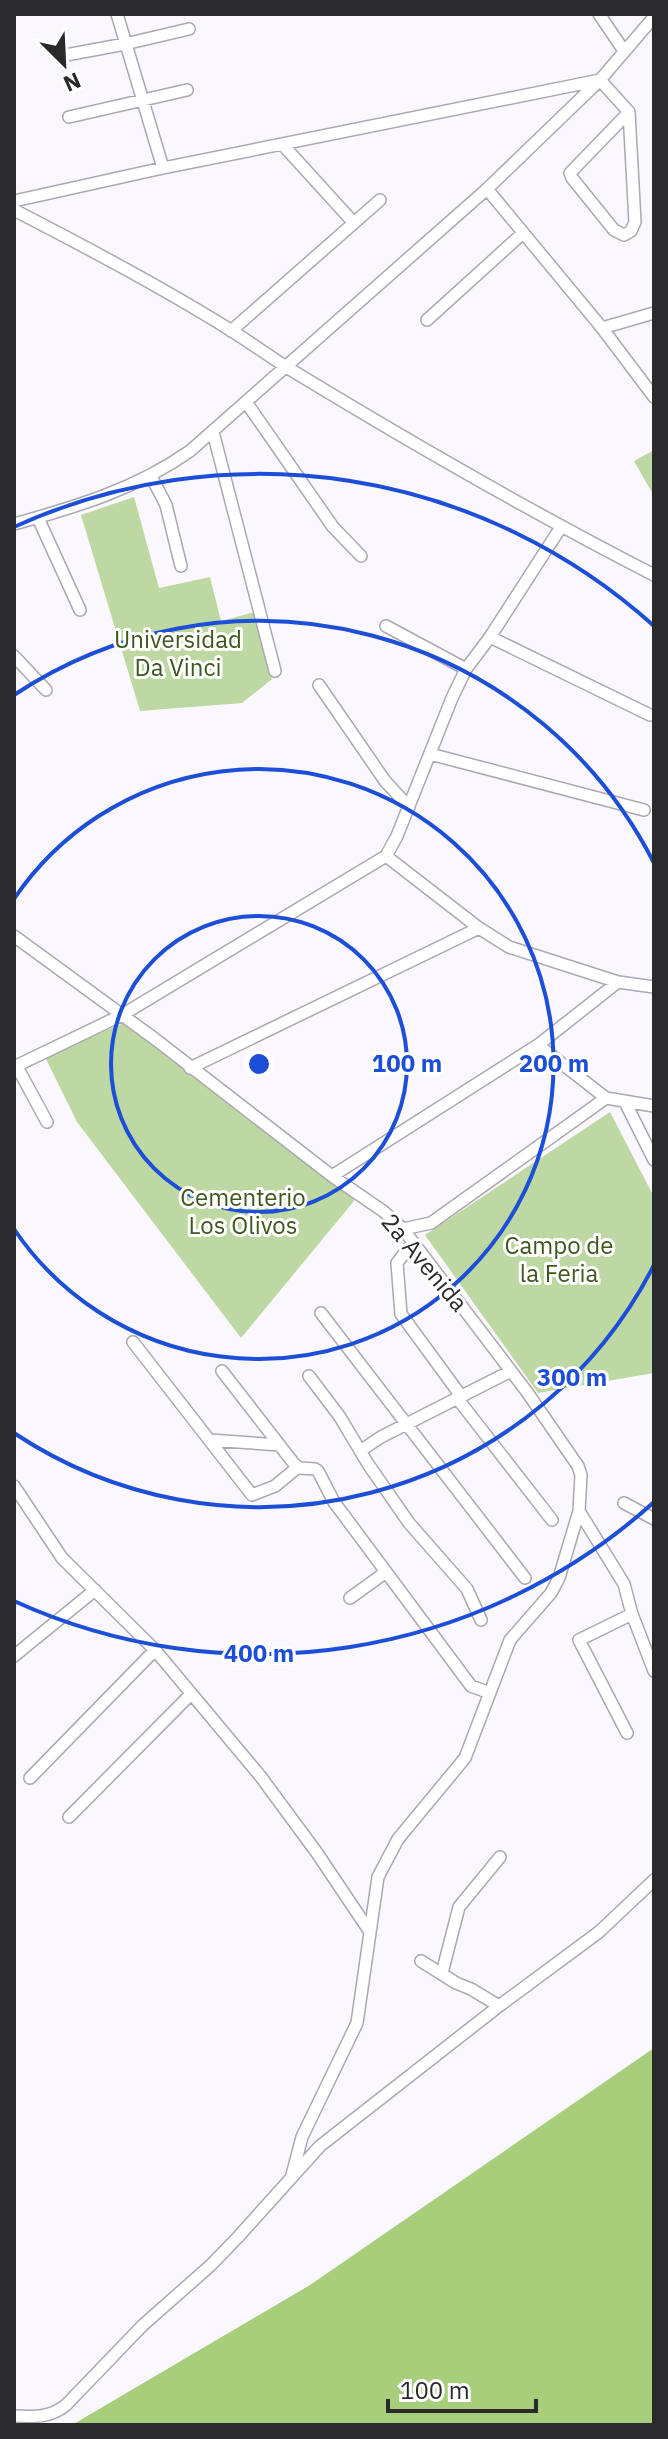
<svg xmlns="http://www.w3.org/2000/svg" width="668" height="2439" font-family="'IBM Plex Sans',sans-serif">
	<rect width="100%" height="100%" fill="#faf7fe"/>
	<path fill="#bdd8a2" d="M 654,450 L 654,496 L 634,461 Z
		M 134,497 L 159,588 L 210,577 L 221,621 L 255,612 L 272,679 L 242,703 L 140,711 L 81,515 Z
		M 126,1022 L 353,1198 L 354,1201 L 241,1338 L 77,1122 L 45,1057 Z
		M 610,1112 L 654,1197 L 654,1373 L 538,1393 L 425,1235 Z"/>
	<path fill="#a7cf7b" d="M 654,2048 L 654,2425 L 72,2425 L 310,2285 Z"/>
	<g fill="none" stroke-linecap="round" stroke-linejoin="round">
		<g stroke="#aba8b0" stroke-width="14">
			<path id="minor" d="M 117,14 L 163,168
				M 599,14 L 624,51
				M 66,55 L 125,44 L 189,29
				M 69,117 L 187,90
				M 282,144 L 353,222
				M 487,189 L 602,328 L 654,397
				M 14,201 L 163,168 L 600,80 L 629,112 L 635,222 L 631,231 L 624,235 L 614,230 L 572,178 L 570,173 L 629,112
				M 14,210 C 88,248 162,287 232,331 C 251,343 269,356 288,368 C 408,441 529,511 654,575
				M 427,320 L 523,233
				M 602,328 L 654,313
				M 231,331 L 380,200
				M 246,402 L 333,527 L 361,556
				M 213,432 L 275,671
				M 151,476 L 166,505 L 181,566
				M 38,518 L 80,610
				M 14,524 C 76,507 136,489 190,451 L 487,189 L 600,80 L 654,17
				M 386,626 L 466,669
				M 490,637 L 650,715
				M 14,656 L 46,690
				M 319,685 L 385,781 L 409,807
				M 430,754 L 644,810
				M 386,856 L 479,928 L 509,947 L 618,982 L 654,987
				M 14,936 L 155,1039 L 332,1176 L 383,1211 L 403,1229 L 527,1392 L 578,1466 L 581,1475 L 579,1511 L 559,1578 L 551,1593 L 510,1640 L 465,1758 L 398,1839 L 378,1877 L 357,2023 L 302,2137 L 292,2175
				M 538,1045 L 606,1098 L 654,1106
				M 16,1065 L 47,1122
				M 14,1067 L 122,1015 L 386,856 L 397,836 L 452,698 L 466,669 L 490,637 L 561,527
				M 190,1068 L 479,928
				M 625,1102 L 654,1160
				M 332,1176 L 538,1045 L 618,982
				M 403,1229 L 431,1223 L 606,1098
				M 413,1242 L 397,1263 L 401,1314 L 461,1396
				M 321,1313 L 525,1578
				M 133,1342 L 252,1495 L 275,1486 L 298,1467
				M 222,1371 L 295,1465 L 300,1468 L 315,1469 L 318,1471 L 334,1502 L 471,1686 L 490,1693
				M 309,1376 L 340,1417 L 368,1464 L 409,1523 L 467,1589 L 481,1620
				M 457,1398 L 552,1520
				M 210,1440 L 279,1445
				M 360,1451 L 381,1437 L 511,1371
				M 14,1486 L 62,1558 L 155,1650 L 261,1777 L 317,1853 L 370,1932
				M 624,1503 L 654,1519
				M 579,1511 L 624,1584 L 632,1614 L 654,1671
				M 350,1598 L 386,1572
				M 14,1656 L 95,1590
				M 627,1733 L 579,1640 L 632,1614
				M 30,1778 L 155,1650
				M 69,1817 L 191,1694
				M 421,1961 L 456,1983 L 471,1989 L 499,2006
				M 442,1973 L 459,1907 L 500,1857
				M 14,2416 C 34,2417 50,2418 66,2405 L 143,2325 L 211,2265 L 239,2236 L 320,2146 L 499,2006 L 599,1932 L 654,1880"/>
		</g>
		<use href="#minor" stroke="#fff" stroke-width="11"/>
	</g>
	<g fill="none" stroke="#1d4ed8" stroke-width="4">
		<circle cx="259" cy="1064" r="148"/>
		<path d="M14 899A295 295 0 1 1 14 1229"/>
		<path d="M654 1265A443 443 0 0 1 14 1433M14 695A443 443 0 0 1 654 863"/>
		<path d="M654 1502A590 590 0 0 1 14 1601M14 527A590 590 0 0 1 654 626"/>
	</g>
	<g text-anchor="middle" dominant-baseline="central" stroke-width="6" stroke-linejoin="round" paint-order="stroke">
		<g font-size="24" fill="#3e571d" stroke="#fff">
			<text x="178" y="639">Universidad<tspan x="178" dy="28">Da Vinci</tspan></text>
			<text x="243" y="1197">Cementerio<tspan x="243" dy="28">Los Olivos</tspan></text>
			<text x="559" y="1245">Campo de<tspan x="559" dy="28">la Feria</tspan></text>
		</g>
		<g font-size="24" fill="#2a292c" stroke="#fff">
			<text transform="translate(425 1262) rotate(50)">2a Avenida</text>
		</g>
	</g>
	<circle cx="259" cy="1064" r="12" fill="#1d4ed8" stroke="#fff" stroke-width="4"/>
	<g font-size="24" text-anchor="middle" font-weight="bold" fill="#1d4ed8" stroke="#fff" stroke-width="6" stroke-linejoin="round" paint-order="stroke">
		<text x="407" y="1072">100 m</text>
		<text x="554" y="1072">200 m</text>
		<text x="572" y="1386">300 m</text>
		<text x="259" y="1662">400 m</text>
	</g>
	<rect width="668" height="2439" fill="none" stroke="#2a292c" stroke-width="32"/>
	<g transform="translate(64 64) rotate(156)" stroke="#ffffff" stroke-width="6" paint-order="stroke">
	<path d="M0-6L14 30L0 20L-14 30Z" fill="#2a292c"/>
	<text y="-12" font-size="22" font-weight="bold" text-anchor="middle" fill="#2a292c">N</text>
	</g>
	<path d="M388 2399v12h148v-12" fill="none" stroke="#2a292c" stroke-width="4"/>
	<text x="400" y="2399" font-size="24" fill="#2a292c" stroke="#ffffff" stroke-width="6" paint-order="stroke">100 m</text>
</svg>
